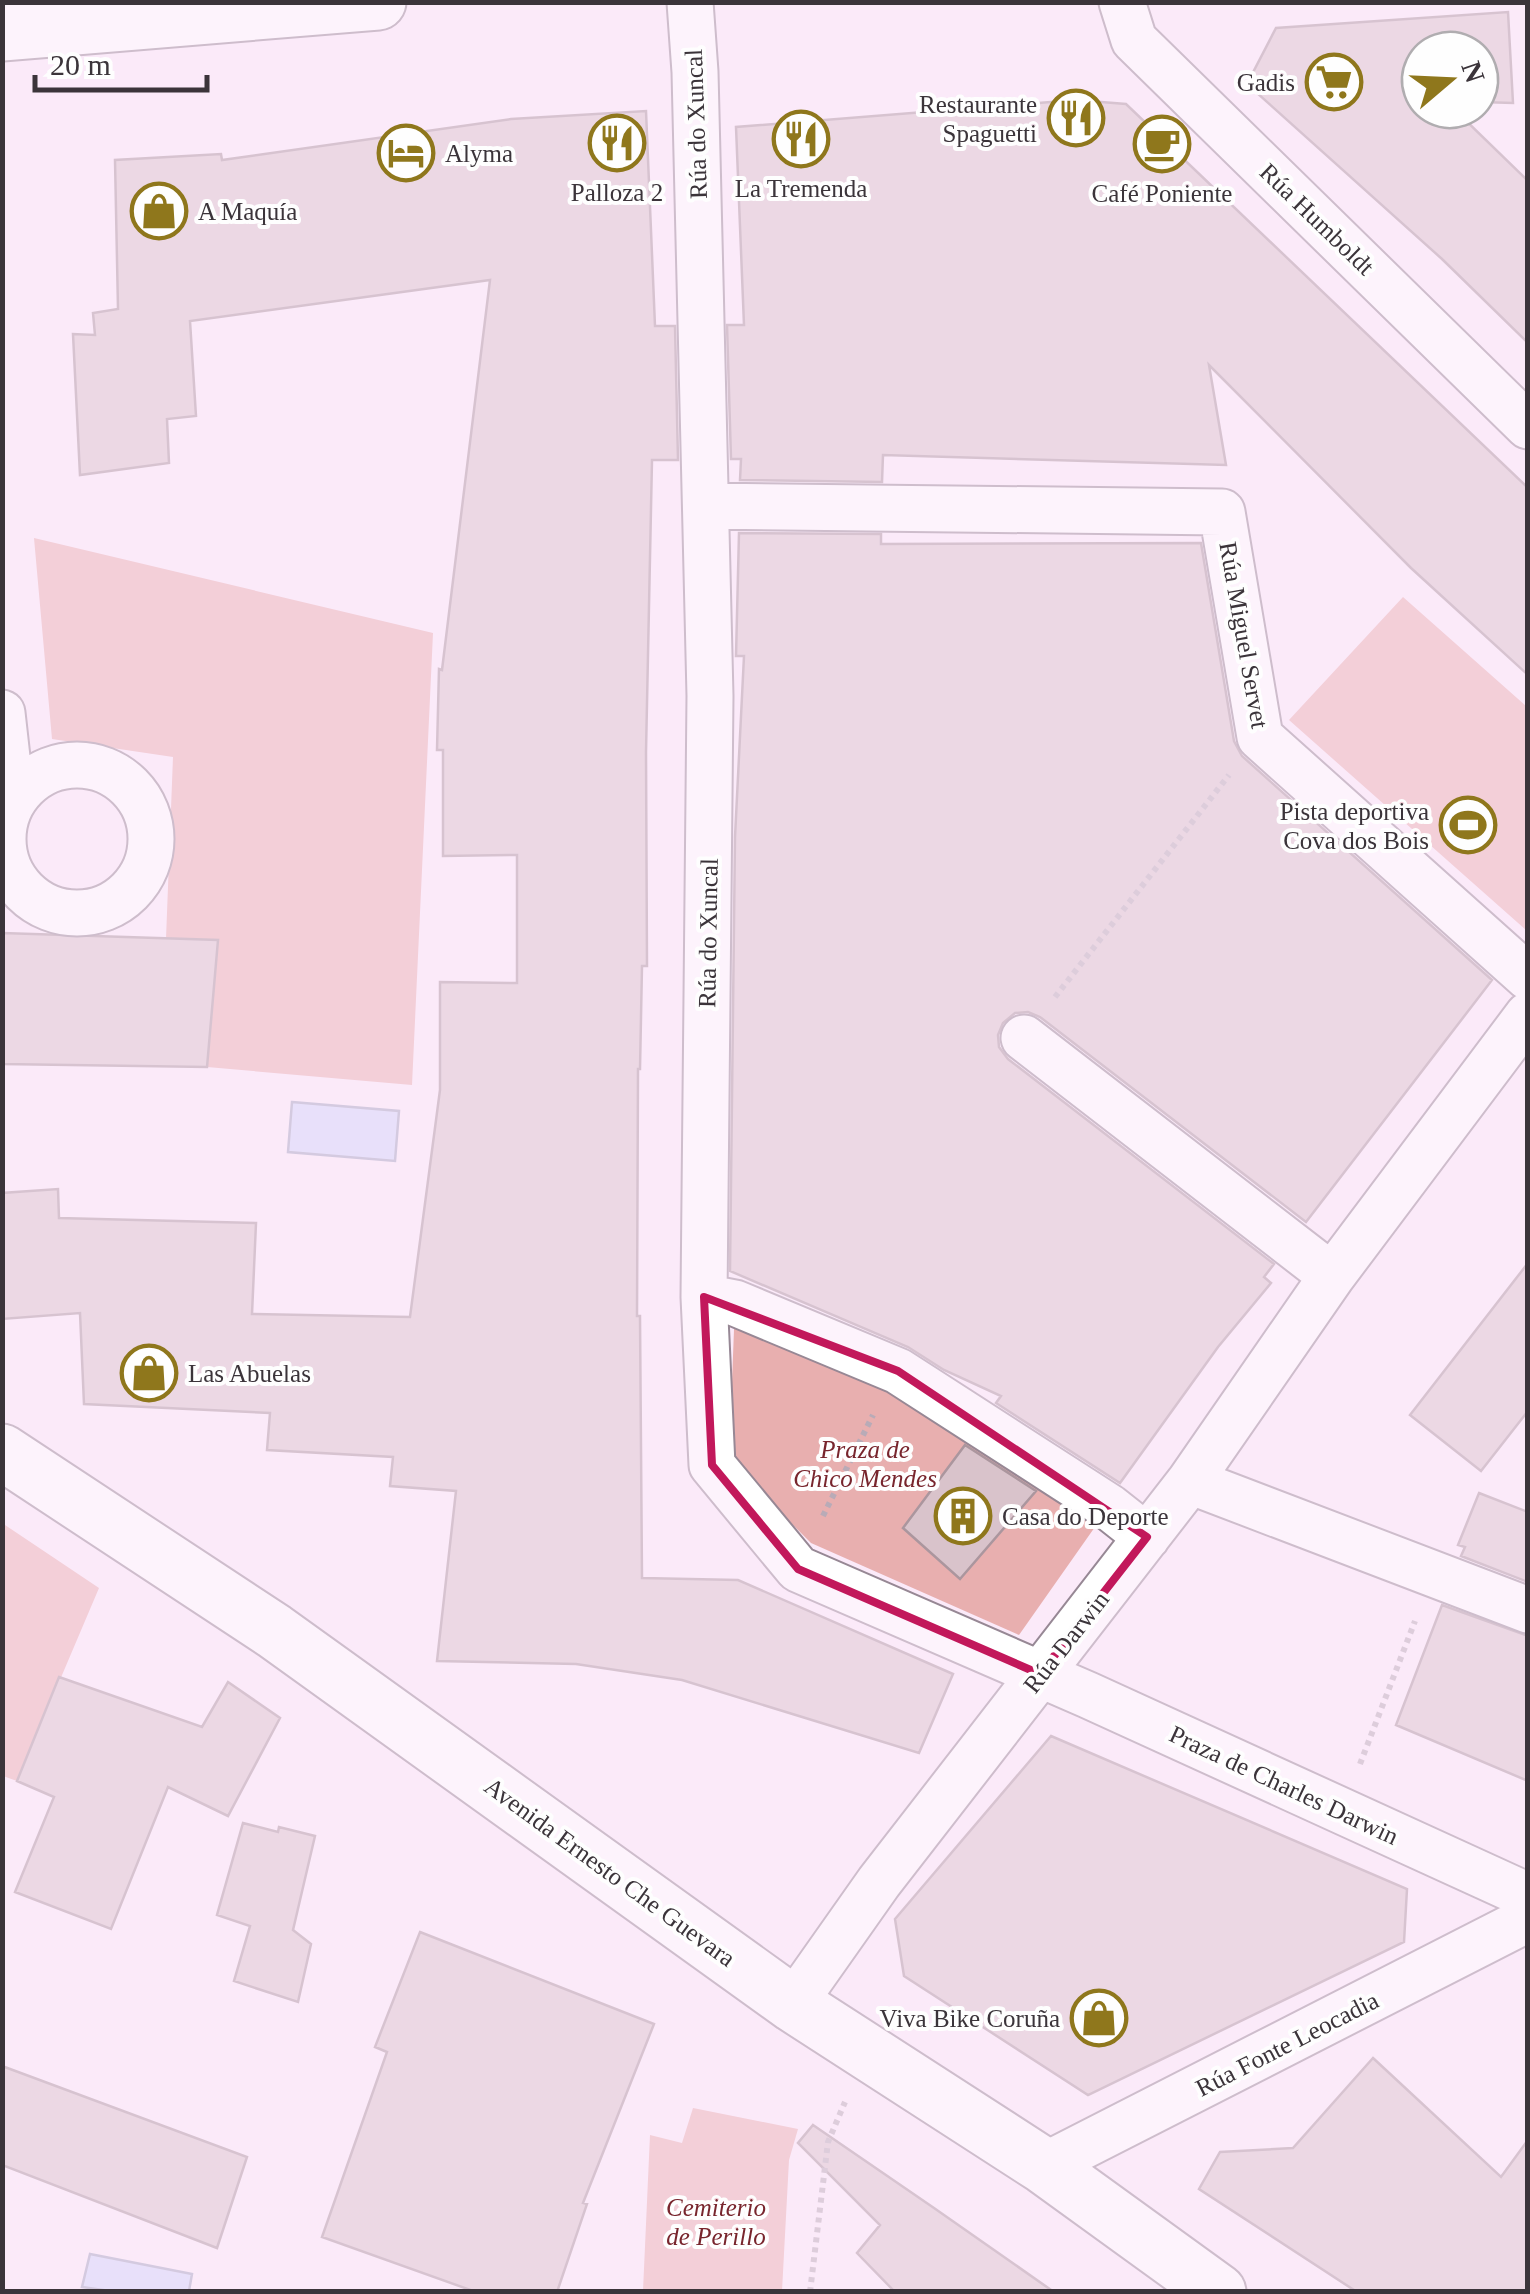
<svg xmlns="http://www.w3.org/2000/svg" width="1530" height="2294" font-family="'Times New Roman',serif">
	<rect width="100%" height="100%" fill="#fbeaf9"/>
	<path fill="#e8afaf" d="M 34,538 L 433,633 L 412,1085 L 207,1067 L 218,940 L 166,939 L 173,757 L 52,739 Z
		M 1403,597 L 1527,707 L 1527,931 L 1289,720 Z
		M 735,1303 L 1109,1507 L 1019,1635 L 811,1543 L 729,1461 Z
		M 2,1523 L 99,1588 L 17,1781 L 3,1776 Z
		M 693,2108 L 798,2129 L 789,2160 L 782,2291 L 643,2291 L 650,2135 L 682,2143 Z"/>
	<path fill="#d1d5fa" stroke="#a4a5c0" stroke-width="2.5" d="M 292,1102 L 399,1111 L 395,1161 L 288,1152 Z
		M 90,2254 L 192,2274 L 189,2291 L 117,2292 L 82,2287 Z"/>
	<path fill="#d9c3cb" stroke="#ab969e" stroke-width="2.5" d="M 1508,12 L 1513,103 L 1480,102 L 1480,50 L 1420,50 L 1420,110 L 1455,110 L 1528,181 L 1528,343 L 1442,259 L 1247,84 L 1276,28 Z
		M 1076,100 L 1126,104 L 1528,488 L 1528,675 L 1411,568 L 1209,365 L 1226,465 L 883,455 L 882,482 L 740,480 L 741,459 L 731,459 L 727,325 L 744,325 L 736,127 Z
		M 646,111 L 655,326 L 675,326 L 678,460 L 652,460 L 646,752 L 647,966 L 642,966 L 640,1069 L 638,1069 L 637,1316 L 640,1316 L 642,1578 L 738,1580 L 953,1674 L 919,1753 L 682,1680 L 576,1664 L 437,1661 L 456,1491 L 390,1486 L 393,1457 L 267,1450 L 270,1413 L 84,1404 L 80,1313 L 2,1319 L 2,1193 L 58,1189 L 59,1218 L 256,1223 L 252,1314 L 410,1317 L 440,1090 L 440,982 L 517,983 L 517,855 L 443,856 L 443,750 L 437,750 L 439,669 L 442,670 L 490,280 L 190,321 L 196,416 L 167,419 L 169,463 L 80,475 L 73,334 L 95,335 L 93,313 L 118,309 L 115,160 L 221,154 L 222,160 L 511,119 Z
		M 739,533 L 881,534 L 881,544 L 1201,543 L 1234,741 L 1242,756 L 1492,980 L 1306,1222 L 1040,1017 L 1028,1012 L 1015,1013 L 1003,1023 L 998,1035 L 999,1047 L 1008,1059 L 1274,1264 L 1264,1277 L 1271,1283 L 1218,1347 L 1120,1483 L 996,1403 L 1001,1396 L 944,1370 L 908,1347 L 730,1271 L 735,837 L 744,656 L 736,656 Z
		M 2,933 L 218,940 L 207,1067 L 2,1064 Z
		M 1528,1263 L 1528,1411 L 1481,1471 L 1410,1415 Z
		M 965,1445 L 1036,1491 L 960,1579 L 903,1528 Z
		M 1479,1493 L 1528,1512 L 1528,1582 L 1461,1556 L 1465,1547 L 1458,1545 Z
		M 1442,1605 L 1528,1636 L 1528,1781 L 1396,1725 Z
		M 59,1677 L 202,1727 L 228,1682 L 280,1718 L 228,1816 L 168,1787 L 111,1929 L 15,1892 L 54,1797 L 17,1781 Z
		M 1051,1736 L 1407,1889 L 1404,1942 L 1088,2095 L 904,1976 L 895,1919 Z
		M 243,1823 L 278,1832 L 279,1827 L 315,1836 L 293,1930 L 311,1944 L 298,2002 L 234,1981 L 250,1926 L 217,1915 Z
		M 420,1932 L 654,2024 L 583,2203 L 587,2204 L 557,2292 L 476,2292 L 322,2237 L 387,2052 L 375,2047 Z
		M 1373,2058 L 1501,2177 L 1528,2140 L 1528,2292 L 1357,2292 L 1199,2189 L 1220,2152 L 1293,2148 Z
		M 2,2066 L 247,2157 L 217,2248 L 2,2165 Z
		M 813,2125 L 934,2208 L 1054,2292 L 895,2292 L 857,2253 L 880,2225 L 798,2143 Z"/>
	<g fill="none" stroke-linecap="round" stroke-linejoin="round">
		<g stroke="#978895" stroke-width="49">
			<path id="street" d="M 690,2 L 695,72 L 710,696 L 704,1297 L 712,1465 L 798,1569 L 1088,1695 L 1528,1896
				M 1122,2 L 1134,40 L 1528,426
				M 706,506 L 1222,512 L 1260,737 L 1528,977
				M 2,713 L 12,802
				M3 839a74 74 0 1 1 148 0a74 74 0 1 1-148 0Z
				M 1024,1038 L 1332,1276
				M 704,1297 L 735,1303 L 898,1371 L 1109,1507 L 1147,1537
				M 1190,1481 L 1528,1610
				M 793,2004 L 879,1882 L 1190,1481 L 1332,1276 L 1528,1015
				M 1044,2166 L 1528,1919"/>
		</g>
		<g stroke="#978895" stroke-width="59">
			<path id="secondary" d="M 2,33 L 378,2
				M 2,1452 L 274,1631 L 793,2004 L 1044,2166 L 1218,2292"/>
		</g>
		<path stroke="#b9abb7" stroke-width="6" stroke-dasharray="5 5" stroke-linecap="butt" d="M 1055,997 L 1229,775
			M 823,1516 L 873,1415
			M 1360,1764 L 1415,1621
			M 810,2292 L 828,2142 L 845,2102"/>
		<use href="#street" stroke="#fff" stroke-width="45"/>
		<use href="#secondary" stroke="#fff" stroke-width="55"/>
	</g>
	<path d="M0 0H1530V2294H0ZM 704,1297 L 898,1371 L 1147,1537 L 1040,1674 L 798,1569 L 712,1465 Z" fill="#fbeaf9" fill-opacity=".55" fill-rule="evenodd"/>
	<path fill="none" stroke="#c2185b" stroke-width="8" stroke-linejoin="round" d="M 704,1297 L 898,1371 L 1147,1537 L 1040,1674 L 798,1569 L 712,1465 Z"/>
	<defs>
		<g id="supermarket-ring" transform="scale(2.875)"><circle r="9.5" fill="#fefefe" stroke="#8f771c" stroke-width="1.5"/><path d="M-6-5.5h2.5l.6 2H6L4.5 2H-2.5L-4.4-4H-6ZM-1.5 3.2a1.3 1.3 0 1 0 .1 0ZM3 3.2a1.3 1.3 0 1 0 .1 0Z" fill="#8f771c"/></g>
		<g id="restaurant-ring" transform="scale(2.875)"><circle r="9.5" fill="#fefefe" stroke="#8f771c" stroke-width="1.5"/><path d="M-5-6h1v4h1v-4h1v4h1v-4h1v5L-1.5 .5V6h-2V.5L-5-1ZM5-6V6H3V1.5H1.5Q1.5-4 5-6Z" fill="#8f771c"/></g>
		<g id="cafe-ring" transform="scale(2.875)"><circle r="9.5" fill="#fefefe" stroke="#8f771c" stroke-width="1.5"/><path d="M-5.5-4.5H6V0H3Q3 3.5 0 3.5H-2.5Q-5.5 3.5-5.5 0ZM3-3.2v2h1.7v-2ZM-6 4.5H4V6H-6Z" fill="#8f771c"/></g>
		<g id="hotel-ring" transform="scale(2.875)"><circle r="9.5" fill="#fefefe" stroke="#8f771c" stroke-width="1.5"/><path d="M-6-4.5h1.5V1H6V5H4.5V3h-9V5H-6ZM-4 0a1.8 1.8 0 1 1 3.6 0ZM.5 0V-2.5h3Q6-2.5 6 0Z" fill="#8f771c"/></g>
		<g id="shop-ring" transform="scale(2.875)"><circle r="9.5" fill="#fefefe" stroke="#8f771c" stroke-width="1.5"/><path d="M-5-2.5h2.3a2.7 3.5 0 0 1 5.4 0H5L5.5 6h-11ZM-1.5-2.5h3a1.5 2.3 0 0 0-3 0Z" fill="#8f771c"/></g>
		<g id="stadium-ring" transform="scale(2.875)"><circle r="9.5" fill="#fefefe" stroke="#8f771c" stroke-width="1.5"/><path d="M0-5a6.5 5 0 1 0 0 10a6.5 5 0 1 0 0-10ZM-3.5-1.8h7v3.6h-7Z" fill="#8f771c"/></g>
		<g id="building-ring" transform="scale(2.875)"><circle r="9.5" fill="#fefefe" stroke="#8f771c" stroke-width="1.5"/><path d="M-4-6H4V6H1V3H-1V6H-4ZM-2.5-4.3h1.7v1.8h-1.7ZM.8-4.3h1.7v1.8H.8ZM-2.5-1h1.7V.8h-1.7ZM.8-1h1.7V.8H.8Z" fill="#8f771c"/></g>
	</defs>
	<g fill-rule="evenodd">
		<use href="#supermarket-ring" x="1334" y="82"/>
		<use href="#restaurant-ring" x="1076" y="118"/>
		<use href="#restaurant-ring" x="801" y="139"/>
		<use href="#restaurant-ring" x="617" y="143"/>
		<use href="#cafe-ring" x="1162" y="144"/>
		<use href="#hotel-ring" x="406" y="153"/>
		<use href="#shop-ring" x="159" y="211"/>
		<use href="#stadium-ring" x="1468" y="825"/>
		<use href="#shop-ring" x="149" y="1373"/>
		<use href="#building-ring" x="963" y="1516"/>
		<use href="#shop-ring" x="1099" y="2018"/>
	</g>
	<g text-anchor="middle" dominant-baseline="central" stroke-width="8" stroke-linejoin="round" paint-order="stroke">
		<g font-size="25" fill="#3b343a" stroke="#fefefe" text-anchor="end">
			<text x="1295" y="82">Gadis</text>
			<text x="1037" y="104">Restaurante<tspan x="1037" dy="29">Spaguetti</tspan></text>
			<text x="445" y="153" text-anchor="start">Alyma</text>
			<text x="801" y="188" text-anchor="middle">La Tremenda</text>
			<text x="617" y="192" text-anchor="middle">Palloza 2</text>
			<text x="1162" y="193" text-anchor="middle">Café Poniente</text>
			<text x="198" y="211" text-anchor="start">A Maquía</text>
			<text x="1429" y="811">Pista deportiva<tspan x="1429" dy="29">Cova dos Bois</tspan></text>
			<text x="188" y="1373" text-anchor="start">Las Abuelas</text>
			<text x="1002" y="1516" text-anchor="start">Casa do Deporte</text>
			<text x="1060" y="2018">Viva Bike Coruña</text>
		</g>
		<g font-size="25" fill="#3b343a" stroke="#fefefe">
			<text transform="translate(696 124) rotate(-92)">Rúa do Xuncal</text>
			<text transform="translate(1317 219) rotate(44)">Rúa Humboldt</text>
			<text transform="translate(1244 635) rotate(80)">Rúa Miguel Servet</text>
			<text transform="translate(708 933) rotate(-89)">Rúa do Xuncal</text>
			<text transform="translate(1066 1642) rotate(-52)">Rúa Darwin</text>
			<text transform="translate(1284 1785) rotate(25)">Praza de Charles Darwin</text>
			<text transform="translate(610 1872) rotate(36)">Avenida Ernesto Che Guevara</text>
			<text transform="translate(1287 2044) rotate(-27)">Rúa Fonte Leocadia</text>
		</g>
		<g font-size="25" font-style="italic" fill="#78252d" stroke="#fefefe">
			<text x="865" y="1449">Praza de<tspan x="865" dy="29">Chico Mendes</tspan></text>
			<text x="716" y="2207">Cemiterio<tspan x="716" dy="29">de Perillo</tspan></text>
		</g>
	</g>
	<rect width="1530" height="2294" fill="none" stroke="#3b343a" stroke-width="10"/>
	<g transform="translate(1450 80) rotate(71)"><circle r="48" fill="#fefefe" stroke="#b0adb0" stroke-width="2.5"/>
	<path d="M0-8L18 38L0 25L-18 38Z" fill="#8f771c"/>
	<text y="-15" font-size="28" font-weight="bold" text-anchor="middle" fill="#3b343a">N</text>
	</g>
	<path d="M35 75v15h172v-15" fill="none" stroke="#3b343a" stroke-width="5"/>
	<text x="50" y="75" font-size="30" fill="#3b343a" stroke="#fefefe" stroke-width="8" paint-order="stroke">20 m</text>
</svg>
